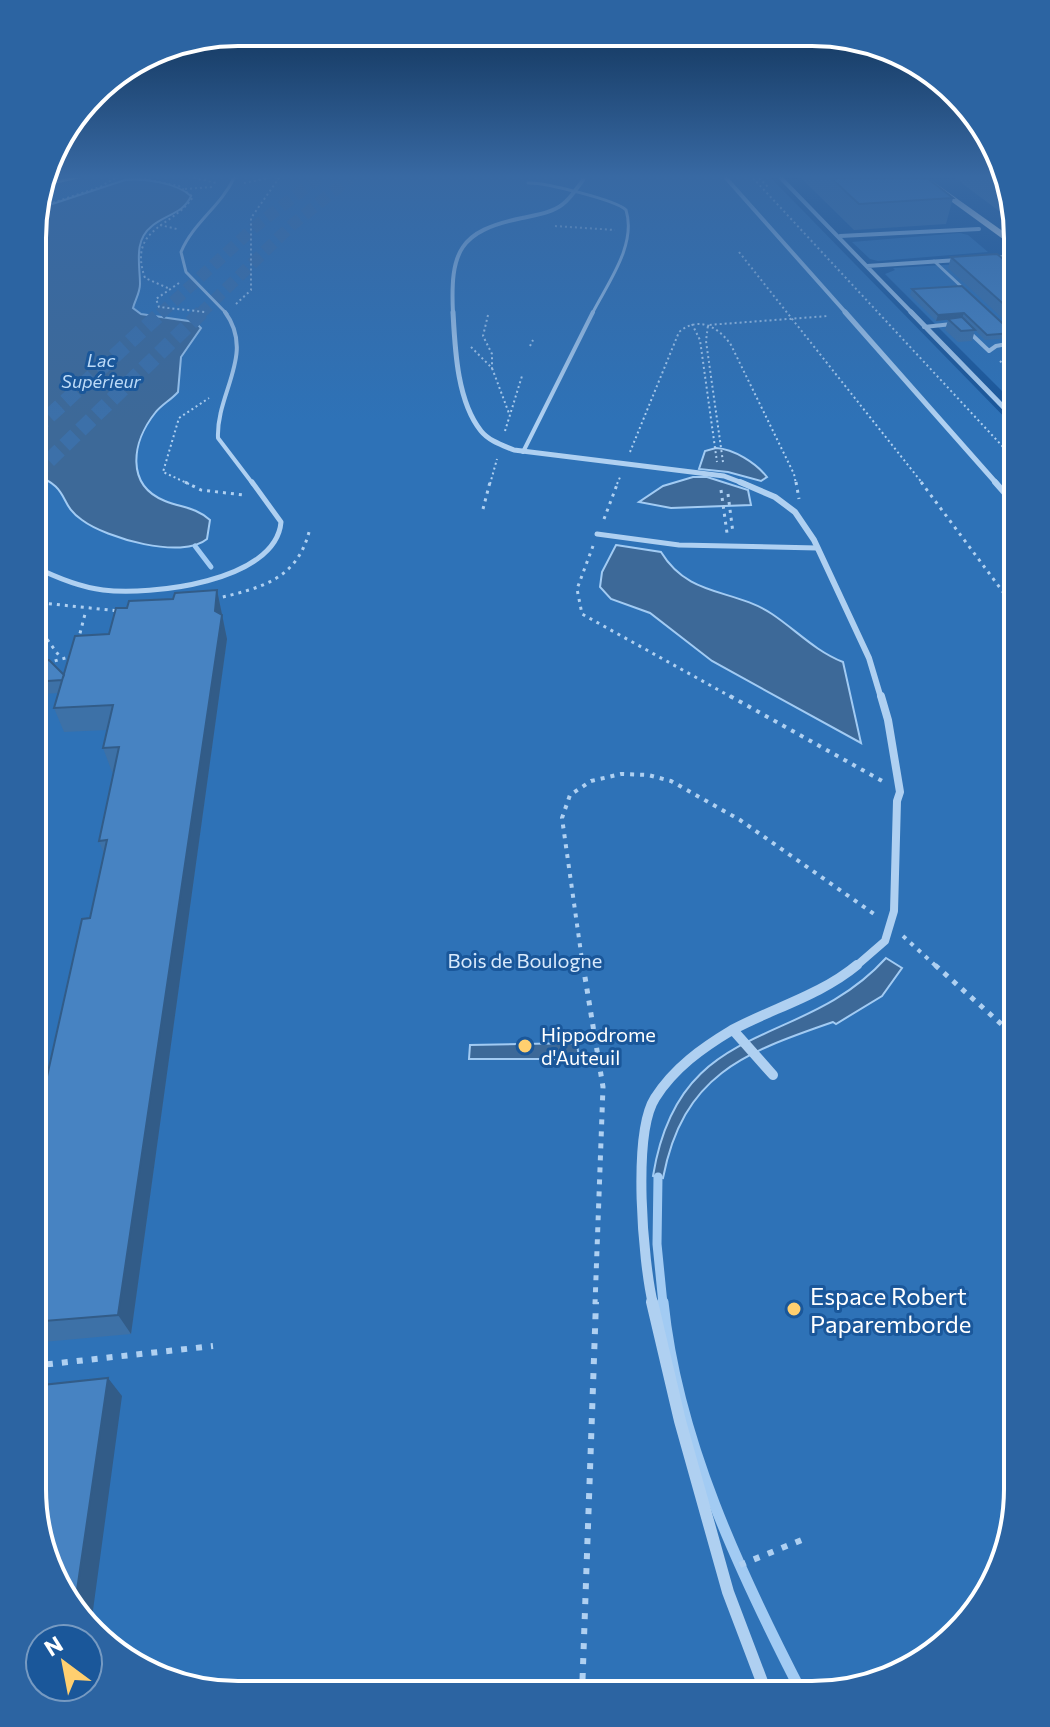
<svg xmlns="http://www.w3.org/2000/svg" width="1050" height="1727" font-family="Commissioner,sans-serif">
	<rect width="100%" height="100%" fill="#1a579a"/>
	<path fill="#2e72b7" d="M 44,178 L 771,178 L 1018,431 L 1018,1503 L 976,1614 L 891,1680 L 813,1695 L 210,1693 L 112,1652 L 47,1568 L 32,1489 L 34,211 Z
		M 960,233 L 968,235 L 988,252 L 878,261 L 870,259 L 852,242 Z
		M 992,262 L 1018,277 L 1018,407 L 885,274 L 895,270 L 893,268 Z"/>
	<path fill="#3d6998" stroke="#a2cbf3" stroke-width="2" d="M 125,180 C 144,178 177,183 191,196 C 184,213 165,215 152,226 C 133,241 140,264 140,284 C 140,293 135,300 133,308 L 141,314 L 195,322 L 201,328 L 181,357 L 178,392 C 171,400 161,405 155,413 C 132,442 125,485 165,501 C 183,508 195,507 210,520 L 207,539 C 182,560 106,538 82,520 C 57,503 72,488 33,474 L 34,210 Z
		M 716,448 C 734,449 756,463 767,477 L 761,481 L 728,472 L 699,469 L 705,451 Z
		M 693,477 L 707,477 L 748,490 L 751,505 L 671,508 L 639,502 L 663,486 Z
		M 616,545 L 661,552 C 689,598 733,588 772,614 C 796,630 815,651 843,662 L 861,743 L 712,661 L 650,613 L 611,599 L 600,587 L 602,572 Z
		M 886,958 L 902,968 L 882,996 L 836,1024 L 833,1022 C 743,1053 683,1075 663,1178 L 653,1176 C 679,1015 801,1052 886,958 Z
		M 577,1043 L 579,1059 L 469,1059 L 470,1045 Z"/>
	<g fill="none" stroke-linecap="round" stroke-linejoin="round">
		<path stroke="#a2cbf3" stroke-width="5" d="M 195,546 L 211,567"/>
		<path stroke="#a2cbf3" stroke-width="9" d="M 658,1177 L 657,1244 L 663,1304"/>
		<path stroke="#a2cbf3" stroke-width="11" d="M 663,1302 C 677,1440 740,1573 803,1695"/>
		<path stroke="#3c70a9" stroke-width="12" stroke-dasharray="12 6" stroke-linecap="butt" d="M 160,314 L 256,226 L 318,178
			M 200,314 L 293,224 L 350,178"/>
		<path stroke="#3c70a9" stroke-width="15" stroke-dasharray="15 7" stroke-linecap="butt" d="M 33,431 L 162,312
			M 33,476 L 202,312"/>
		<path stroke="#afd0f1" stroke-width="2" stroke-dasharray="2 3" stroke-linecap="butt" d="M 139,178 L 179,186 L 193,197 C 174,227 127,227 145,278 L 170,289
			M 194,178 L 217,183
			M 753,178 L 1018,463
			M 759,178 L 769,188
			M 244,183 L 269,178
			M 185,189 L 212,187
			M 34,209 L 100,187 L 115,178
			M 160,225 L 177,229
			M 555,226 L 615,230
			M 739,252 L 923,484
			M 179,283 L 156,299 L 159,307 L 205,312
			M 236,304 L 251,290 L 251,218 L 279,178
			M 488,315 L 483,336 L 492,354 L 492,370
			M 692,324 L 700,340 L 717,462
			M 530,346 L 533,340
			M 471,347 L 492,368 L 510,416
			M 1000,361 L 1018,379
			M 505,431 L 522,376
			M 1006,433 L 1018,446
			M 630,452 L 679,332 C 698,316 718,326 731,345 L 794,474 L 796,484
			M 723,462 L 706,341 L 708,325 L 828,316
			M 189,484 L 163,472 L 179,418 L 209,398
			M 490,484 L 497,459
			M 617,484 L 621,475"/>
		<path stroke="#afd0f1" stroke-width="3" stroke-dasharray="3 5" stroke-linecap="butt" d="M 185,482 L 201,490 L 244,495
			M 796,482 L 799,499
			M 921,482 L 1018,612
			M 721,490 L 727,533
			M 728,494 L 733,533
			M 483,509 L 490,482
			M 604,519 L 618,482
			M 593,546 L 577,589 L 582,614 L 733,698
			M 215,599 C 259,588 296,581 309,532
			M 33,602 L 119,611
			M 33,620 L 60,657
			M 78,641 L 85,614
			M 47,663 L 73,656"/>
		<path stroke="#afd0f1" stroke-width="4" stroke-dasharray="4 6" stroke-linecap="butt" d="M 730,696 L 884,782
			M 903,936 L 937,967
			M 583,967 L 562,818 L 570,795 L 591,781 L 621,774 L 648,775 L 671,781 L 740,820 L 877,916"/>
		<path stroke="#afd0f1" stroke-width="5" stroke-dasharray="5 7" stroke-linecap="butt" d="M 583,965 L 603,1087 L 595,1304
			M 935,965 L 1018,1039"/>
		<path stroke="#afd0f1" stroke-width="6" stroke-dasharray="6 9" stroke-linecap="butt" d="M 32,1366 L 213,1346
			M 740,1565 L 804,1539
			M 582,1694 L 596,1302"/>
		<path stroke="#afd0f1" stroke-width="3" d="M 528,183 C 543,182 616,200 626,210 C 637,245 607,284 592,314
			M 934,261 L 965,290
			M 227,314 L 186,272 L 181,252 C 193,223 221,206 234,178"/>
		<path stroke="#afd0f1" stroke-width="4" d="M 225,312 C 256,354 216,393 218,438 L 253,484
			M 924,327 L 952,324
			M 968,331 L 989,351 L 996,346 L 1018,342
			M 523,452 L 593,312"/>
		<path stroke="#afd0f1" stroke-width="5" d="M 597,534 L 679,545 L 817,548
			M 33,566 C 55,577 79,587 103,590 C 149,596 276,582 281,522 L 252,482"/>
		<path stroke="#afd0f1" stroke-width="4" d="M 726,178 L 847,314
			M 781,178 L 913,314
			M 840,236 L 979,229
			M 992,258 L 1013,256
			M 867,266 L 958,260
			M 453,314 C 450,251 459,231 522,218 C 535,215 552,213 563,204 C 571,198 577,188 583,180"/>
		<path stroke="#afd0f1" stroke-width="5" d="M 453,312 C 455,349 457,401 481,431 C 489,441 502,445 514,450 L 724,476 L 745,484
			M 845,312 L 997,484
			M 911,312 L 1018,422"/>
		<path stroke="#afd0f1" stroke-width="6" d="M 740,482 L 775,497 L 795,512 L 814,540 L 869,658 L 881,698
			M 995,482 L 1018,508"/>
		<path stroke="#afd0f1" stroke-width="8" d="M 855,967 L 885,941 L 894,911 L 897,801 L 900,792 L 888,720 L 881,696"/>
		<path stroke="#afd0f1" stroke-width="10" d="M 733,1030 L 773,1075
			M 653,1304 C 643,1262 632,1134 655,1098 C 674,1068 702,1048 732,1030 C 773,1008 821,995 857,965"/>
		<path stroke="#afd0f1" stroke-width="12" d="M 652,1302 L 680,1421 L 728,1592 L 767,1695"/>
		<path fill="#deecfc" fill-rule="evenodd" d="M 68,178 L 81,178 L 41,187 L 42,183 Z"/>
		<path fill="#f9fcff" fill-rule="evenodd" d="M 919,178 L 928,178 L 1018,242 L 1018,250 Z"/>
	</g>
	<path fill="#3d71a7" d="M 801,178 L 927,178 L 953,198 L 946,224 L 854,230 Z
		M 955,178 L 1006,178 L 1008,187 L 1002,208 L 999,211 Z
		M 951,257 L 1018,271 L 1018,333 L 948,268 Z
		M 912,289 L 1013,333 L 1011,338 L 985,340 L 975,330 L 972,341 L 958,342 L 945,330 L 948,320 L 936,321 L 910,295 Z
		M 217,590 L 227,639 L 131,1334 L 32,1343 L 32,1144 L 90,918 L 104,854 L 99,841 L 114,772 L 112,772 L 103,748 L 107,730 L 64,732 L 54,708 L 58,693 L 33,695 L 33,661 L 64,675 L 109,634 L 127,608 Z"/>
	<path fill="#325c88" d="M 1007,181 L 1008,187 L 1002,208 L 999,211 Z
		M 964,313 L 962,318 L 936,321 L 938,315 Z
		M 217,590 L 227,639 L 131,1334 L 118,1315 L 215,611 Z
		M 108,1378 L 122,1396 L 91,1625 L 75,1604 Z"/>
	<path fill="#4783c2" stroke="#325c88" stroke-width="2" d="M 831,178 L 927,178 L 953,198 L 859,204 Z
		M 997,254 L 1018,271 L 1018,317 L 951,257 Z
		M 962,286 L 1013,333 L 987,335 L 964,313 L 938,315 L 912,289 Z
		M 962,317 L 975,330 L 961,331 L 948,319 Z
		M 217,590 L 215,611 L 222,615 L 118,1315 L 32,1322 L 32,1144 L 82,919 L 90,918 L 107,840 L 99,841 L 119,747 L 103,748 L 113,705 L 54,708 L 75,636 L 109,634 L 116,608 L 127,608 L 129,601 L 173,599 L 175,593 Z
		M 49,660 L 64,675 L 62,680 L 33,682 L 33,661 Z
		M 108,1378 L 75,1604 L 47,1568 L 32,1489 L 32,1390 L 33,1386 Z"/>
	<linearGradient id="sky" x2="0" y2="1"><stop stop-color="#0e3055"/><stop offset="0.42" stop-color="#3869a3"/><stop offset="1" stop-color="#3869a3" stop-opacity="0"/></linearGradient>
	<rect width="1050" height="420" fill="url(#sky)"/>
	<g fill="#ffcf6f" stroke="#1a579a" stroke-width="3">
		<circle cx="525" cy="1046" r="8"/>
		<circle cx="794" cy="1309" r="8"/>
	</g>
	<g text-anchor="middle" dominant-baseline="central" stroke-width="6" stroke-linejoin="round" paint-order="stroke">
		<g font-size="18" font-style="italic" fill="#bcdaf7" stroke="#1a579a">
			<text x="101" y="360">Lac<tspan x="101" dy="21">Supérieur</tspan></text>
		</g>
		<g font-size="20" fill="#d7e9fc" stroke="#1a579a">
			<text x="525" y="960">Bois de Boulogne</text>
		</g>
		<g font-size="20" fill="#fff" stroke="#1a579a" text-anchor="start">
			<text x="541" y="1034">Hippodrome<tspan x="541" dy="23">d'Auteuil</tspan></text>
		</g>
		<g font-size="24" fill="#fff" stroke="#1a579a" text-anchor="start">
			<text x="810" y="1295">Espace Robert<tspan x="810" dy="28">Paparemborde</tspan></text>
		</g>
	</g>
	<path d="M0 0H1050V1727H0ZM238 46H812A192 192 0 0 1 1004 238V1489A192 192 0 0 1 812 1681H238A192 192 0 0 1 46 1489V238A192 192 0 0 1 238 46Z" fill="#2c64a2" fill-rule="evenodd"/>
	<path fill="none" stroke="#fff" stroke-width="4" d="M238 46H812A192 192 0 0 1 1004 238V1489A192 192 0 0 1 812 1681H238A192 192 0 0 1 46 1489V238A192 192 0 0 1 238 46Z"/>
	<g transform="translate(64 1663) rotate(328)"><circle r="38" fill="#1a579a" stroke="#769ac2" stroke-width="2"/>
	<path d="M0-6L14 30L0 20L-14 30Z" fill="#ffcf6f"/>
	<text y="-12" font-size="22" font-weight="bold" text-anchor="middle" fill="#ffffff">N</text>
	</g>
</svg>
